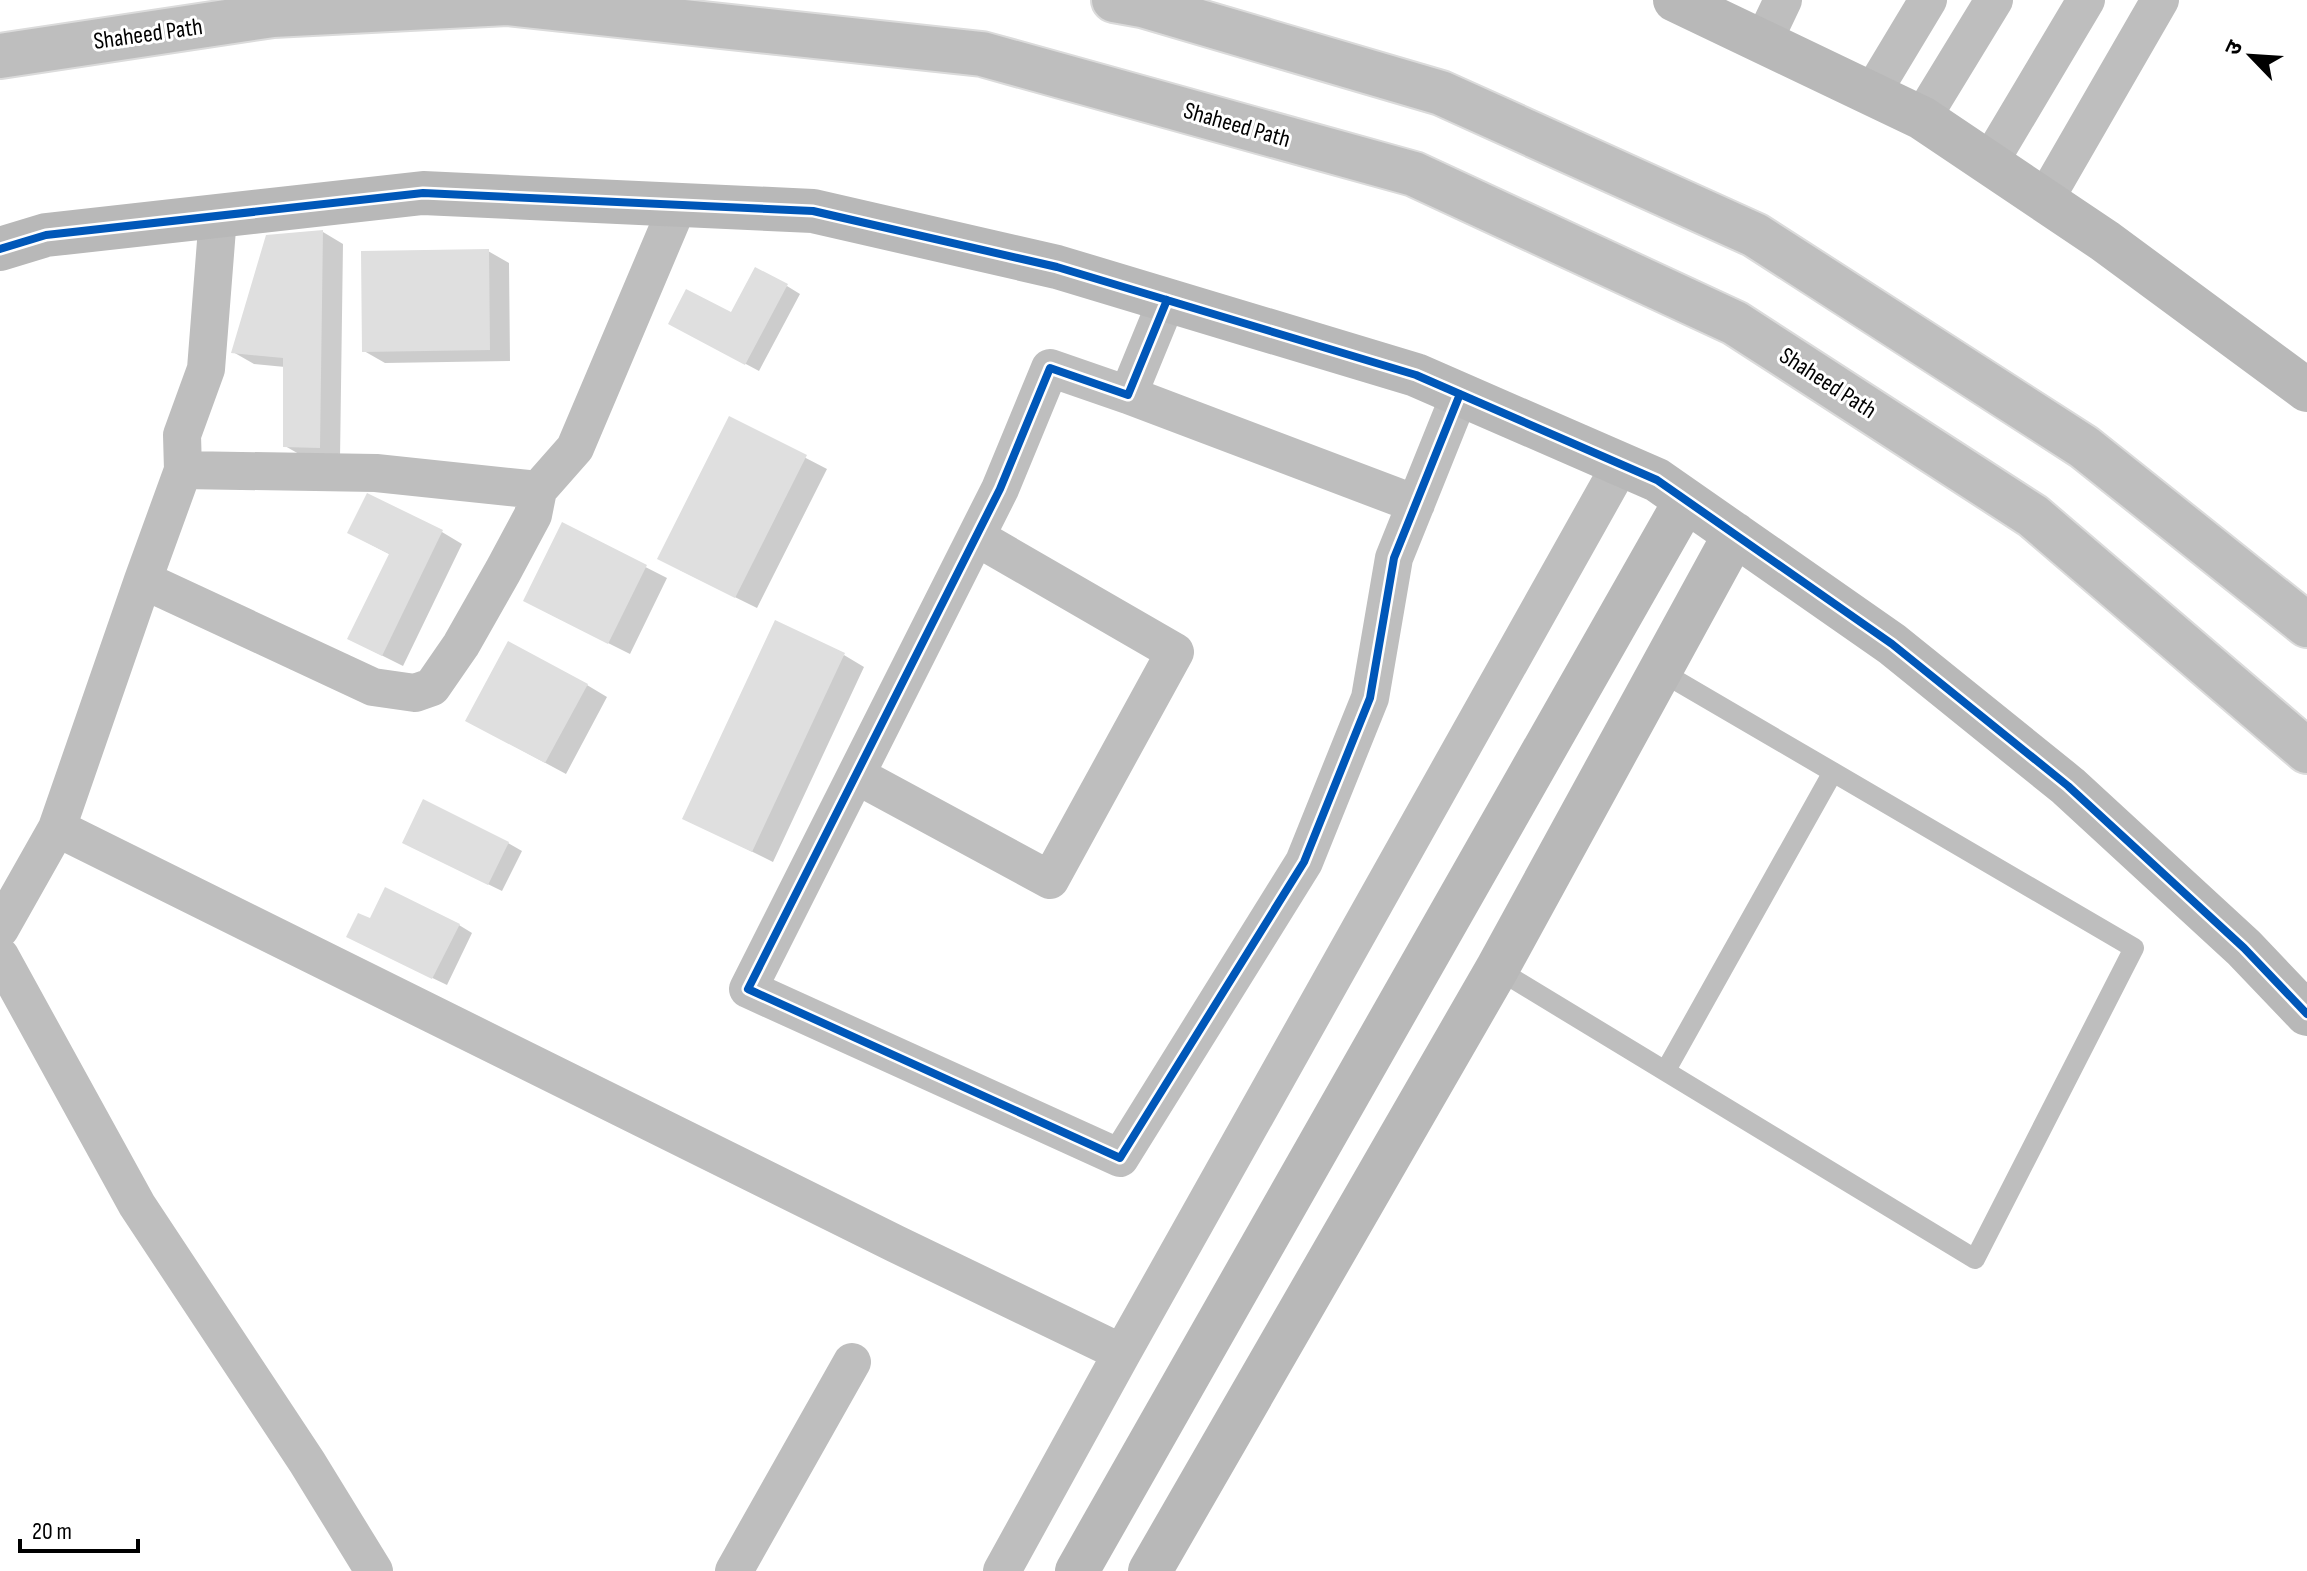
<svg xmlns="http://www.w3.org/2000/svg" width="2307" height="1571" font-family="'Sofia Sans Condensed','Noto Sans Devanagari',sans-serif">
	<rect width="100%" height="100%" fill="#fff"/>
	<path fill="#0003" d="M 323,232 L 343,244 L 340,459 L 306,458 L 285,446 L 285,367 L 254,364 L 233,352 Z
		M 488,251 L 509,263 L 510,361 L 385,363 L 364,351 Z
		M 787,286 L 800,294 L 759,371 L 684,331 L 731,315 Z
		M 729,418 L 827,469 L 757,608 L 680,570 Z
		M 563,525 L 667,578 L 630,654 L 546,612 Z
		M 442,532 L 462,544 L 403,666 L 371,650 L 391,555 L 349,533 Z
		M 844,655 L 864,667 L 773,862 L 684,818 Z
		M 587,685 L 607,697 L 566,774 L 488,732 Z
		M 508,843 L 522,851 L 502,891 L 418,850 Z
		M 371,921 L 459,925 L 472,933 L 447,985 L 362,944 Z"/>
	<path fill="#dfdfdf" d="M 323,230 L 320,448 L 283,447 L 283,358 L 231,353 L 266,235 Z
		M 489,249 L 490,350 L 362,352 L 361,251 Z
		M 755,267 L 788,284 L 745,365 L 668,324 L 686,289 L 731,312 Z
		M 729,416 L 807,455 L 735,598 L 657,559 Z
		M 367,493 L 443,530 L 382,656 L 347,639 L 389,554 L 347,533 Z
		M 562,522 L 647,565 L 608,644 L 523,601 Z
		M 775,620 L 845,653 L 752,852 L 682,819 Z
		M 508,641 L 588,684 L 545,763 L 465,721 Z
		M 423,799 L 509,842 L 488,885 L 402,843 Z
		M 385,887 L 460,924 L 432,979 L 346,937 L 358,913 L 370,918 Z"/>
	<g fill="none" stroke-linecap="round" stroke-linejoin="round">
		<g stroke="#dbdbdb" stroke-width="48">
			<path id="highway" d="M 1114,0 L 1142,5 L 1441,93 L 1755,235 L 2084,447 L 2307,625
				M 0,56 L 273,15 L 507,3 L 982,54 L 1414,174 L 1735,323 L 2033,516 L 2307,751"/>
		</g>
		<path stroke="#bebebe" stroke-width="20" d="M 1497,969 L 1975,1259 L 2134,948 L 1660,671
			M 1666,1070 L 1833,772"/>
		<path stroke="#bebebe" stroke-width="38" d="M 1763,42 L 1783,0
			M 1872,93 L 1928,0
			M 1922,118 L 1994,0
			M 1989,163 L 2086,0
			M 2044,201 L 2160,0
			M 1167,300 L 1128,395 L 1050,368 L 1000,489 L 748,989 L 1120,1158 L 1304,862 L 1370,698 L 1394,558 L 1460,394
			M 1128,395 L 1416,504
			M 183,470 L 376,473 L 538,490
			M 143,580 L 373,687 L 415,693 L 432,687 L 461,645 L 503,571 L 533,515 L 538,490 L 575,448 L 678,205
			M 856,775 L 1050,880 L 1175,652 L 976,537
			M 57,828 L 896,1244 L 1122,1353
			M 0,929 L 57,828 L 143,580 L 183,470 L 182,435 L 206,369 L 218,216
			M 0,956 L 137,1205 L 307,1462 L 374,1571
			M 734,1571 L 852,1362
			M 1002,1571 L 1122,1353 L 1621,464"/>
		<path stroke="#b8b8b8" stroke-width="44" d="M 1675,0 L 1922,118 L 2105,241 L 2307,390
			M 0,249 L 46,235 L 423,193 L 813,211 L 1057,267 L 1416,375 L 1657,480 L 1892,644 L 2068,786 L 2244,948 L 2307,1014
			M 1077,1571 L 1686,500
			M 1150,1571 L 1497,969 L 1735,534"/>
		<use href="#highway" stroke="#bebebe" stroke-width="44"/>
		<g stroke="#fff" stroke-width="13">
			<path id="cycleway" d="M 0,249 L 46,235 L 423,193 L 813,211 L 1057,267 L 1416,375 L 1657,480 L 1892,644 L 2068,786 L 2244,948 L 2307,1014
				M 1167,300 L 1128,395 L 1050,368 L 1000,489 L 748,989 L 1120,1158 L 1304,862 L 1370,698 L 1394,558 L 1460,394"/>
		</g>
		<use href="#cycleway" stroke="#0057b8" stroke-width="8"/>
	</g>
	<g text-anchor="middle" dominant-baseline="central" stroke-width="6" stroke-linejoin="round" paint-order="stroke">
		<g font-size="24" fill="#000" stroke="#fff">
			<text transform="translate(148 34) rotate(-8)">Shaheed Path</text>
			<text transform="translate(1237 125) rotate(16)">Shaheed Path</text>
			<text transform="translate(1828 383) rotate(33)">Shaheed Path</text>
		</g>
	</g>
	<g transform="translate(2251 56) rotate(295)" stroke="#ffffff" stroke-width="6" paint-order="stroke">
	<path d="M0-6L14 30L0 20L-14 30Z" fill="#000000"/>
	<text y="-12" font-size="22" font-weight="bold" text-anchor="middle" fill="#000000">उ</text>
	</g>
	<path d="M20 1539v12h118v-12" fill="none" stroke="#000000" stroke-width="4"/>
	<text x="32" y="1539" font-size="24" fill="#000000" stroke="#ffffff" stroke-width="6" paint-order="stroke">20 m</text>
</svg>
